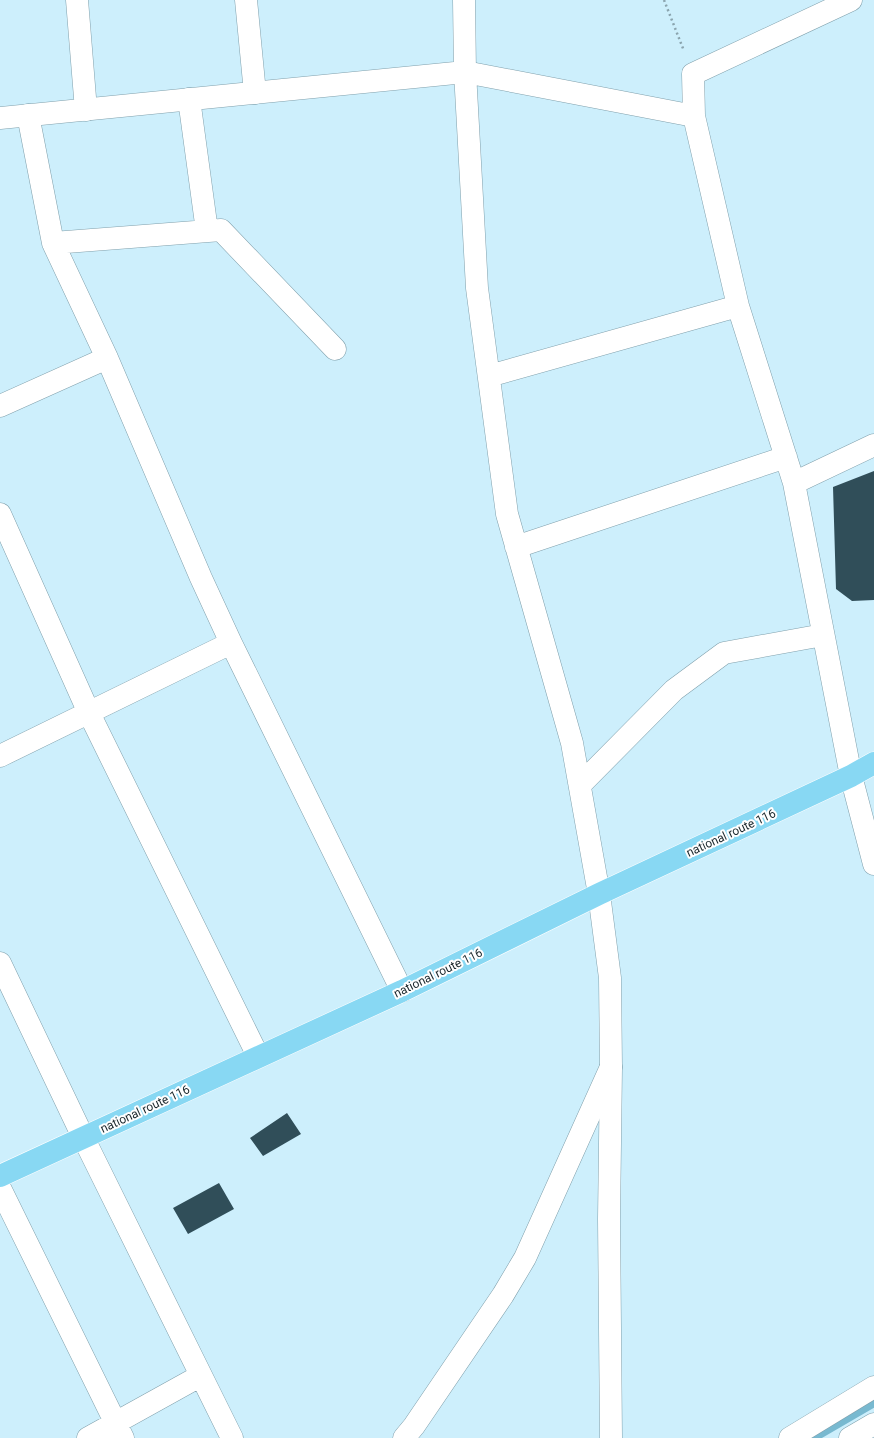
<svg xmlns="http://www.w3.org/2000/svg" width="874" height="1438" font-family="Roboto,sans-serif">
	<rect width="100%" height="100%" fill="#cdeffc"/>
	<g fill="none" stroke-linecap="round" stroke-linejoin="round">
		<path stroke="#78b9d0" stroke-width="8" d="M 814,1438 L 874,1403"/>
	</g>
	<path fill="#304e59" d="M 874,471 L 874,600 L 852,601 L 836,589 L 833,487 Z
		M 287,1113 L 301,1134 L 263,1156 L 250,1138 Z
		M 219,1183 L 234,1209 L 188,1234 L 173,1208 Z"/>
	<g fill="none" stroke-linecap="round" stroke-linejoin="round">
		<g stroke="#80a0ac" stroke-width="23">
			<path id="minor" d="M 77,0 L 86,110
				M 246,0 L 255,93
				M 851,0 L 693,74 L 694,116 L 738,306 L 794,483 L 851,776 L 874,864
				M 189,99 L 207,231
				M 28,115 L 53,243 L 107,358 L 201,578 L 231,643 L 402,991
				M 53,243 L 221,230 L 335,349
				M 489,376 L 738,306
				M 0,406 L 107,358
				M 794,483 L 874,445
				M 0,514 L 89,713 L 258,1056
				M 516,547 L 786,457
				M 0,756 L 231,643
				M 580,785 L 674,690 L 724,653 L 823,635
				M 599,894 L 572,743 L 507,514 L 477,288 L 465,72 L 694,116
				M 83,1137 L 232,1438
				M 0,1188 L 123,1438
				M 88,1438 L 200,1376
				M 404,1438 L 414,1426 L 503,1295 L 525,1258 L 611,1067
				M 790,1438 L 874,1387
				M 850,1438 L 874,1424"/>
		</g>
		<g stroke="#80a0ac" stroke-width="23">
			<path id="tertiary" d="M 0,118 L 465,72 L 464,0
				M 599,894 L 610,978 L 611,1067 L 609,1219 L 611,1438
				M 0,963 L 83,1137"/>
		</g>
		<g stroke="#fff" stroke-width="23">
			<path id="trunk" d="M 0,1176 L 402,991 L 599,894 L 851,776 L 874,763"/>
		</g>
		<path stroke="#8aa4ae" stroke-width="2.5" stroke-dasharray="2 3" stroke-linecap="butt" d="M 664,0 L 684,51"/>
		<use href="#minor" stroke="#fff" stroke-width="22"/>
		<use href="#tertiary" stroke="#fff" stroke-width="22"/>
		<use href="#trunk" stroke="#88d8f3" stroke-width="22"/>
	</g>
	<g text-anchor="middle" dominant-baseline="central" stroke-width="4" stroke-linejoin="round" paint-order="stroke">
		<g font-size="12" fill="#1a272c" stroke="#fff">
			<text transform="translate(731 833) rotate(-25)">national route 116</text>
			<text transform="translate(438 973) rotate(-26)">national route 116</text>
			<text transform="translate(145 1109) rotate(-25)">national route 116</text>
		</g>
	</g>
</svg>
